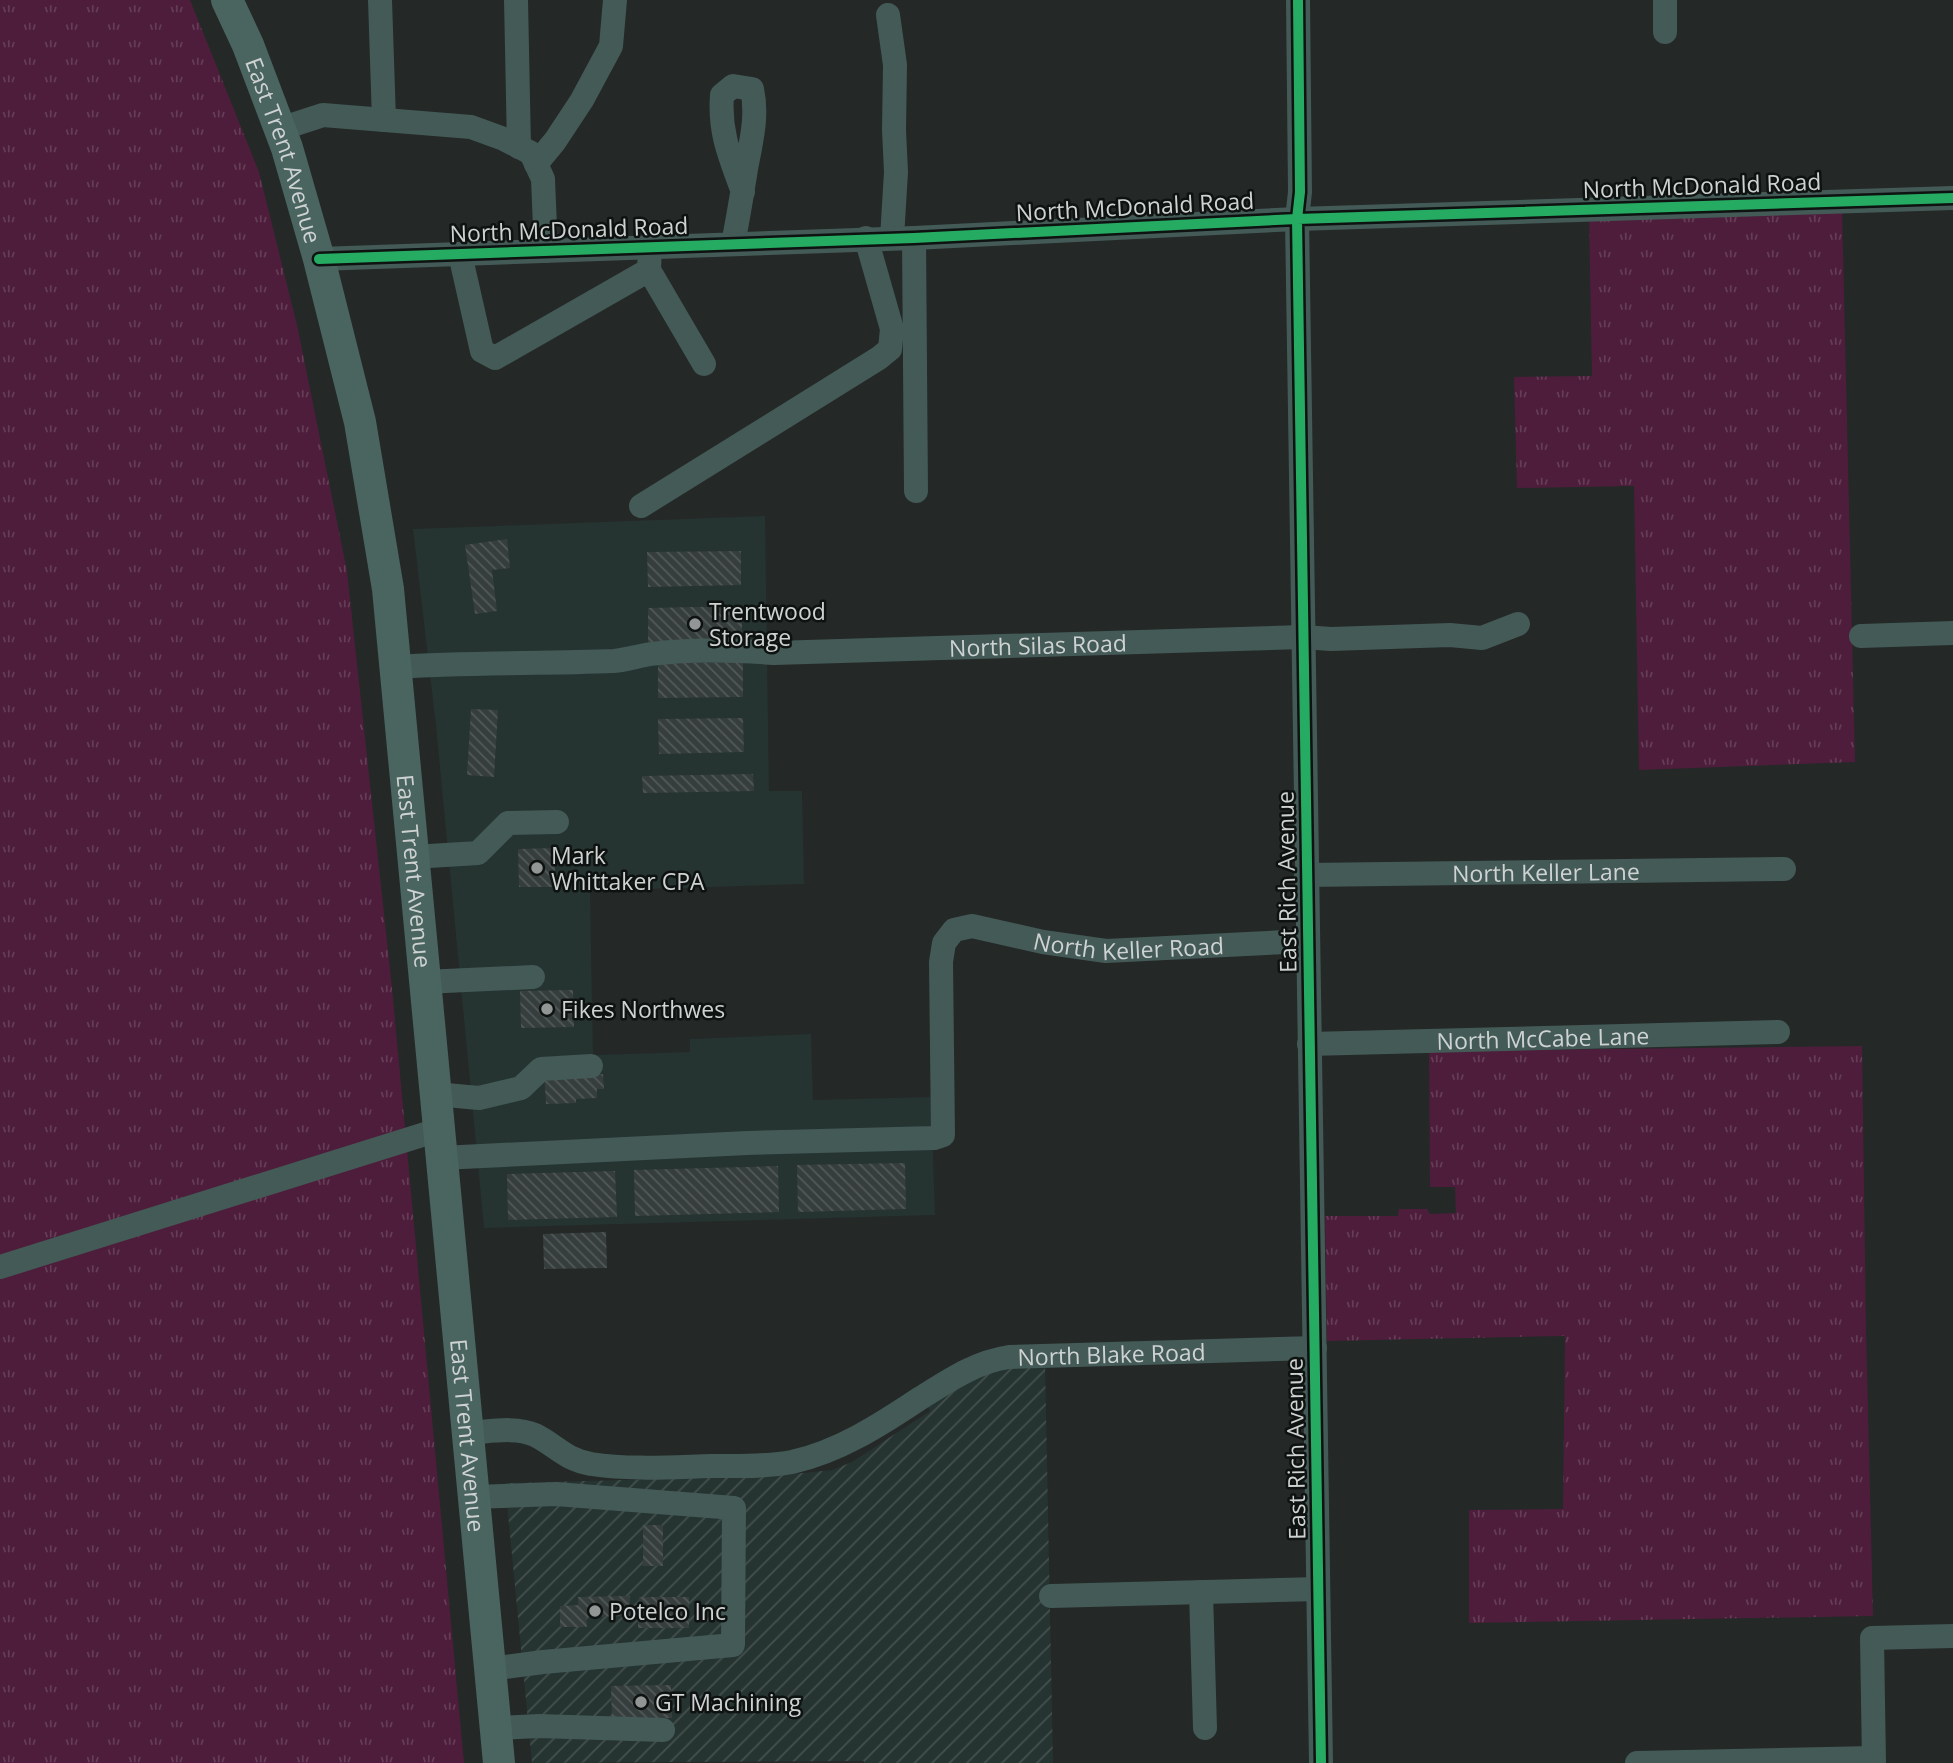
<svg xmlns="http://www.w3.org/2000/svg" width="1953" height="1763" font-family="'Open Sans',sans-serif">
	<defs>
		<pattern id="industrial-furrows" width="10" height="10" patternUnits="userSpaceOnUse" patternTransform="scale(1.75)"><rect width="10" height="10" fill="#253331"/><path d="M-1 1l2-2M0 10L10 0M9 11l2-2" fill="none" stroke="#43504e"/></pattern>
		<pattern id="grass-tufts" width="24" height="20" patternUnits="userSpaceOnUse" patternTransform="scale(1.75)"><rect width="24" height="20" fill="#4d1d3b"/><path d="M3 7l-1-3M5 7V3M7 7l1-3M15 17l-1-3M17 17v-4M19 17l1-3" fill="none" stroke="#653d56"/></pattern>
		<pattern id="building-back-hatch" width="6" height="6" patternUnits="userSpaceOnUse" patternTransform="scale(1.75)"><rect width="6" height="6" fill="#363e3d"/><path d="M-1 5l2 2M0 0l6 6M5-1l2 2" fill="none" stroke="#525958"/></pattern>
	</defs>
	<rect width="100%" height="100%" fill="#242827"/>
	<path fill="#253331" d="M 765,516 L 769,791 L 802,791 L 804,884 L 590,891 L 593,1055 L 690,1052 L 690,1039 L 811,1034 L 813,1100 L 931,1097 L 935,1215 L 484,1228 L 436,726 L 413,529 Z"/>
	<path fill="url(#industrial-furrows)" d="M 1045,1362 L 1053,1763 L 864,1763 L 864,1761 L 532,1763 L 505,1483 L 774,1476 L 832,1470 L 852,1462 L 930,1411 L 926,1403 L 975,1374 Z"/>
	<path fill="url(#grass-tufts)" d="M 0,0 L 190,0 L 259,172 L 297,325 L 347,571 L 392,988 L 464,1763 L 0,1763 Z
		M 1842,209 L 1855,762 L 1639,770 L 1634,486 L 1517,488 L 1514,377 L 1592,376 L 1589,217 Z
		M 1862,1046 L 1866,1328 L 1873,1616 L 1469,1623 L 1469,1510 L 1563,1509 L 1565,1336 L 1327,1341 L 1325,1216 L 1398,1216 L 1399,1209 L 1427,1209 L 1430,1214 L 1456,1213 L 1455,1187 L 1430,1187 L 1429,1051 Z"/>
	<path fill="url(#building-back-hatch)" d="M 507,539 L 510,568 L 492,570 L 497,611 L 475,614 L 465,545 Z
		M 741,551 L 741,585 L 648,587 L 647,552 Z
		M 742,606 L 742,641 L 648,643 L 648,608 Z
		M 743,662 L 743,697 L 658,698 L 658,663 Z
		M 471,709 L 498,710 L 494,777 L 467,775 Z
		M 743,718 L 744,752 L 659,754 L 658,719 Z
		M 753,774 L 754,791 L 643,793 L 642,776 Z
		M 555,848 L 555,887 L 519,887 L 518,849 Z
		M 573,990 L 574,1027 L 521,1028 L 520,991 Z
		M 544,1072 L 577,1076 L 603,1074 L 604,1089 L 597,1089 L 597,1098 L 576,1099 L 576,1103 L 546,1104 Z
		M 905,1163 L 906,1209 L 798,1212 L 797,1165 Z
		M 778,1166 L 779,1212 L 635,1216 L 634,1170 Z
		M 615,1171 L 617,1217 L 508,1220 L 507,1174 Z
		M 606,1232 L 607,1268 L 544,1269 L 543,1234 Z
		M 643,1525 L 663,1525 L 663,1566 L 643,1566 Z
		M 630,1596 L 630,1616 L 586,1617 L 587,1627 L 560,1627 L 560,1606 L 578,1605 L 578,1597 Z
		M 639,1597 L 689,1597 L 689,1628 L 638,1628 Z
		M 671,1685 L 672,1718 L 612,1719 L 611,1686 Z"/>
	<g fill="none" stroke-linecap="round" stroke-linejoin="round">
		<g stroke="#435a56" stroke-width="24">
			<path d="M 380,0 L 384,120"/>
			<path d="M 516,0 L 519,147"/>
			<path d="M 1298,0 L 1300,192 L 1297,219 L 1321,1763"/>
			<path d="M 1665,0 L 1665,32"/>
			<path d="M 888,15 L 895,65 L 894,130 L 896,172 L 892,238"/>
			<path d="M 280,129 L 323,115 L 471,127 L 504,139 L 531,153 L 543,179 L 546,251"/>
			<path d="M 536,164 L 555,141 L 582,100 L 611,46 L 615,0"/>
			<path d="M 914,238 L 916,491"/>
			<path d="M 733,244 C 738,219 742,194 746,169 C 751,142 758,116 752,89 L 733,86 L 722,95 C 719,132 730,157 743,192"/>
			<path d="M 460,254 L 482,351 L 495,358 L 649,270 L 650,247"/>
			<path d="M 319,259 L 914,238 L 1297,219 L 1953,198"/>
			<path d="M 649,270 L 704,364"/>
			<path d="M 641,506 L 879,358 L 890,349 L 892,329 L 866,238"/>
			<path d="M 1861,636 L 1953,633"/>
			<path id="s1" d="M 395,667 C 468,662 541,664 614,661 C 626,660 638,656 651,654 C 689,649 735,650 774,653 L 1303,637 L 1331,639 L 1450,635 L 1482,638 L 1518,624"/>
			<path d="M 413,857 L 478,853 L 508,823 L 557,822"/>
			<path id="s2" d="M 1306,875 L 1784,869"/>
			<path d="M 424,982 L 533,977"/>
			<path id="s3" d="M 1309,1044 L 1778,1032"/>
			<path d="M 435,1094 L 479,1098 L 521,1088 L 541,1069 L 591,1066"/>
			<path id="s4" d="M 441,1158 L 747,1143 L 934,1138 L 943,1135 L 941,962 L 944,943 L 954,930 L 972,926 L 1043,942 L 1106,951 L 1307,941"/>
			<path d="M 0,1267 L 438,1130"/>
			<path id="s5" d="M 467,1433 C 488,1432 515,1426 535,1435 C 557,1446 564,1459 591,1464 C 631,1470 672,1467 712,1466 C 738,1466 766,1467 792,1462 C 838,1452 880,1425 919,1399 C 948,1381 975,1362 1009,1357 L 1315,1348"/>
			<path d="M 473,1497 L 556,1494 L 734,1508 L 733,1645 L 543,1662 L 490,1669"/>
			<path d="M 1201,1592 L 1205,1728"/>
			<path d="M 1051,1596 L 1318,1589"/>
			<path d="M 496,1728 L 539,1726 L 663,1730"/>
			<path d="M 1637,1763 L 1873,1758"/>
			<path d="M 1874,1763 L 1872,1638 L 1953,1636"/>
		</g>
		<path stroke="#4a6460" stroke-width="32" id="s6" d="M 227,0 L 248,45 L 287,148 L 319,259 L 360,422 L 388,589 L 499,1763"/>
		<g stroke="#0e1211" stroke-width="15">
			<path id="cycleway" d="M 1298,0 L 1300,192 L 1297,219 L 1321,1763
				M 319,259 L 914,238 L 1297,219 L 1953,198"/>
		</g>
		<use href="#cycleway" stroke="#26ab63" stroke-width="10"/>
	</g>
	<g fill="#929796" stroke="#0e1211" stroke-width="2.5">
		<circle cx="695" cy="624" r="7"/>
		<circle cx="537" cy="868" r="7"/>
		<circle cx="547" cy="1009" r="7"/>
		<circle cx="595" cy="1611" r="7"/>
		<circle cx="641" cy="1702" r="7"/>
	</g>
	<g text-anchor="middle" dominant-baseline="central" stroke-width="5" stroke-linejoin="round" paint-order="stroke">
		<g font-size="23" fill="#ced3d2" stroke="#0e1211">
			<text stroke="none"><textPath href="#s6" startOffset="161">East Trent Avenue</textPath></text>
			<text transform="translate(1702 185) rotate(-2)">North McDonald Road</text>
			<text transform="translate(1135 206) rotate(-3)">North McDonald Road</text>
			<text transform="translate(569 229) rotate(-2)">North McDonald Road</text>
			<text stroke="none"><textPath href="#s1" startOffset="644">North Silas Road</textPath></text>
			<text stroke="none"><textPath href="#s6" startOffset="896">East Trent Avenue</textPath></text>
			<text stroke="none"><textPath href="#s2" startOffset="240">North Keller Lane</textPath></text>
			<text transform="translate(1286 882) rotate(-91)">East Rich Avenue</text>
			<text stroke="none"><textPath href="#s4" startOffset="889">North Keller Road</textPath></text>
			<text stroke="none"><textPath href="#s3" startOffset="234">North McCabe Lane</textPath></text>
			<text stroke="none"><textPath href="#s5" startOffset="679">North Blake Road</textPath></text>
			<text stroke="none"><textPath href="#s6" startOffset="1463">East Trent Avenue</textPath></text>
			<text transform="translate(1295 1449) rotate(-91)">East Rich Avenue</text>
		</g>
		<g font-size="23" fill="#ced3d2" stroke="#0e1211" text-anchor="start">
			<text x="709" y="611">Trentwood<tspan x="709" dy="26">Storage</tspan></text>
			<text x="551" y="855">Mark<tspan x="551" dy="26">Whittaker CPA</tspan></text>
			<text x="561" y="1009">Fikes Northwes</text>
			<text x="609" y="1611">Potelco Inc</text>
			<text x="655" y="1702">GT Machining</text>
		</g>
	</g>
</svg>
